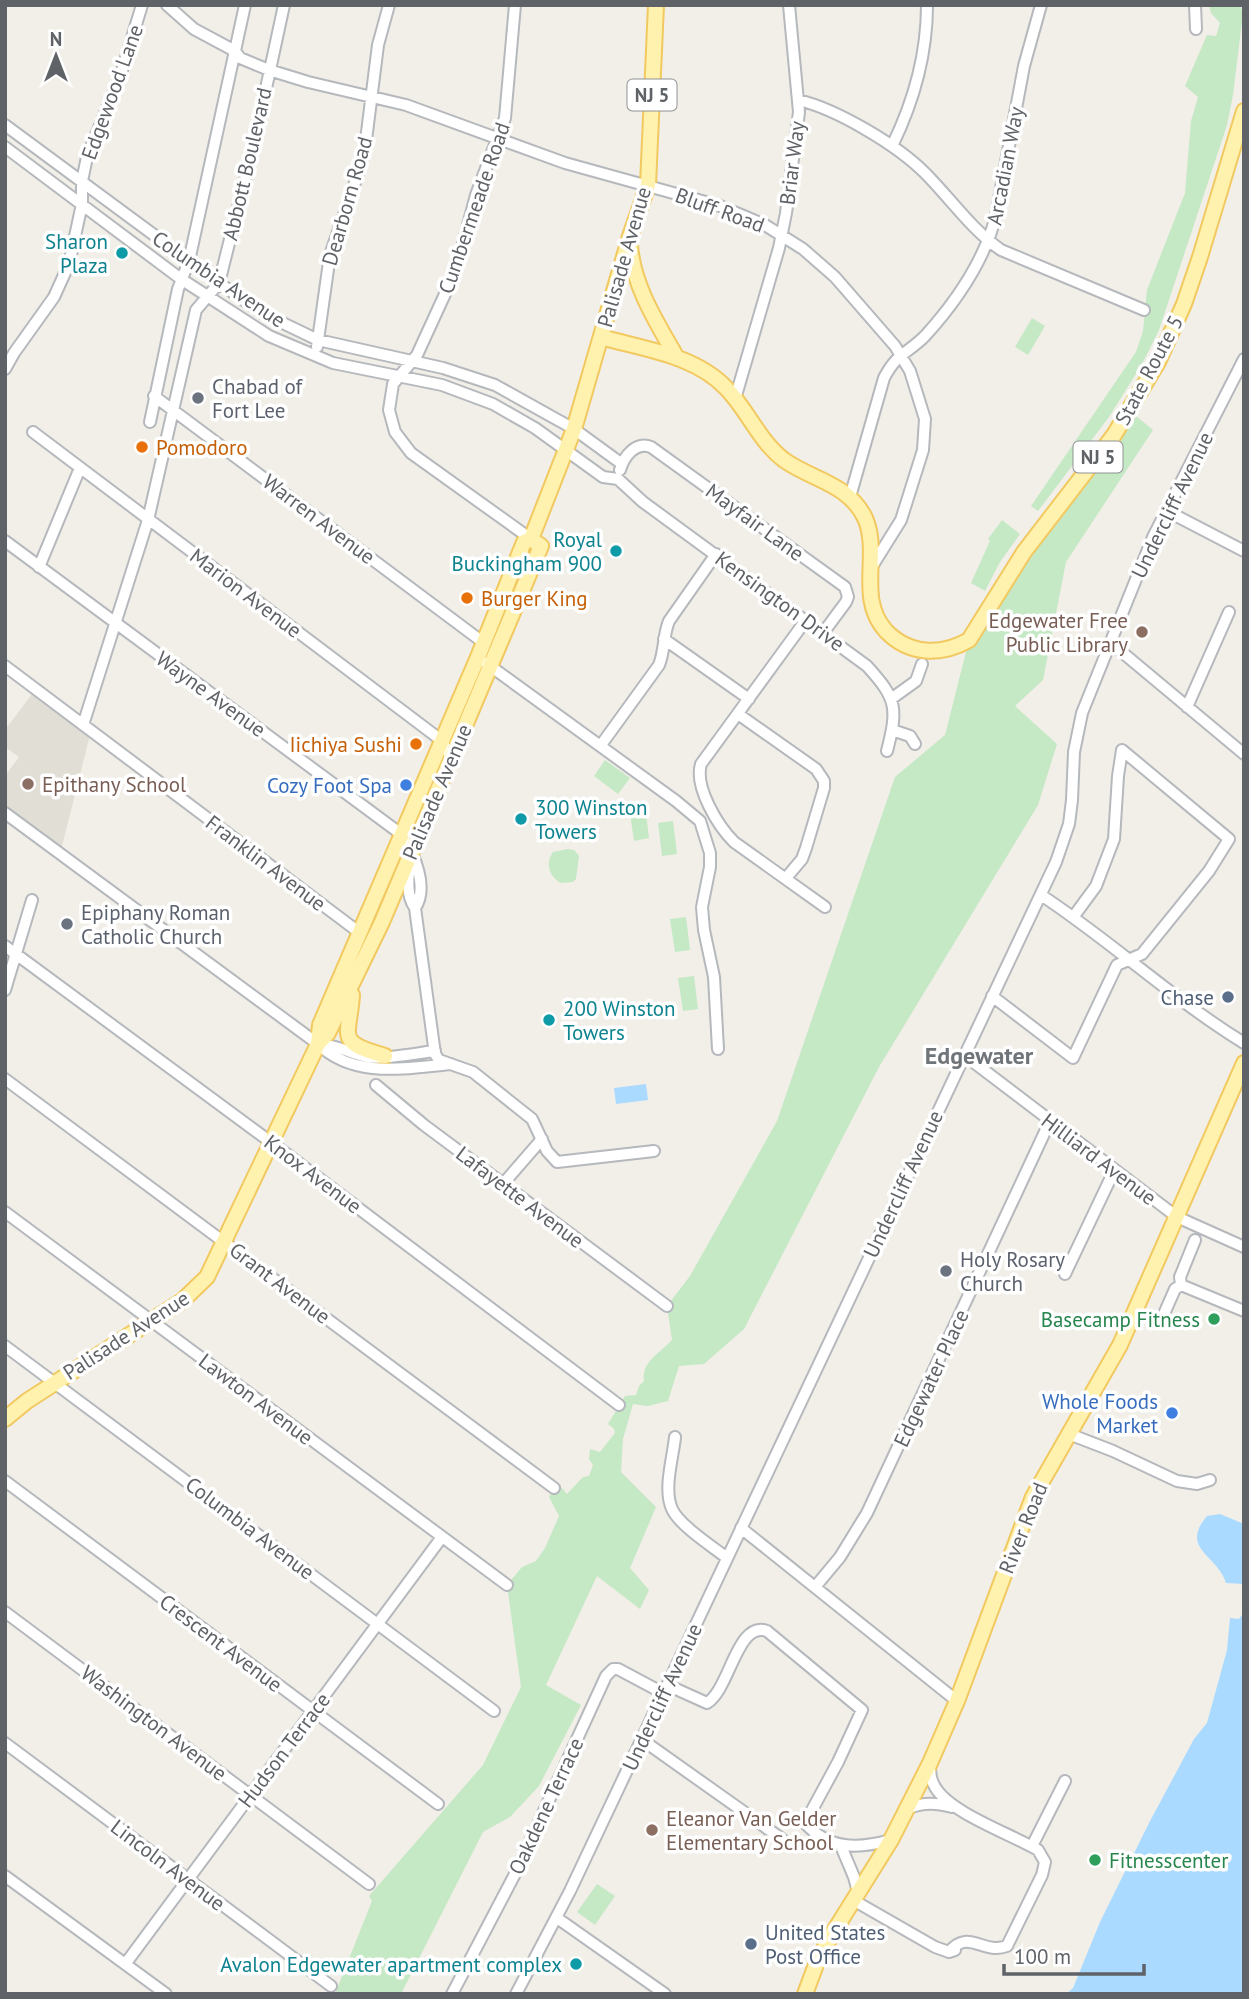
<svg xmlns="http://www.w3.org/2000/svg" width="1249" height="1999" font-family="'PT Sans',sans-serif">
	<rect width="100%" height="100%" fill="#f1efe8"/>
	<path fill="#e1ded6" d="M 35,690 L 91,731 L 60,854 L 5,813 L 5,776 L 19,757 L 5,747 L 5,730 Z"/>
	<path fill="#c5e8c5" d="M 1209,5 L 1240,5 L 1243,13 L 1233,95 L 1227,125 L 1159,330 L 1142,364 L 1109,417 L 1038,511 L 1031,506 L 1136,352 L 1143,331 L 1147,290 L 1185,193 L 1191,121 L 1198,97 L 1185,86 L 1207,35 L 1216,36 L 1220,23 L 1211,13 Z
		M 1032,318 L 1045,326 L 1028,355 L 1015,347 Z
		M 1130,411 L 1153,430 L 1066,562 L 1043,680 L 1015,706 L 1057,744 L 1038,805 L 879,1067 L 744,1329 L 704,1364 L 679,1366 L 668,1401 L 648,1406 L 633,1404 L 623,1439 L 621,1472 L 656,1507 L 630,1568 L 649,1590 L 640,1609 L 597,1576 L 546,1685 L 581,1705 L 539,1786 L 510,1817 L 483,1832 L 401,1994 L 335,1994 L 372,1901 L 369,1896 L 483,1765 L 521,1687 L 507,1585 L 522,1567 L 536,1561 L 545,1548 L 559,1516 L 549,1497 L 554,1488 L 559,1485 L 567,1494 L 583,1477 L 589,1476 L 593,1465 L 589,1459 L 590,1449 L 600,1452 L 615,1433 L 614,1429 L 608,1424 L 625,1396 L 636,1395 L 639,1386 L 644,1381 C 641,1362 660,1353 672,1340 L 667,1306 L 690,1276 L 777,1121 L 895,777 L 945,735 L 969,640 Z
		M 1002,520 L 1020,534 L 1000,562 L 985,591 L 971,583 L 990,541 L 988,539 Z
		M 605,760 L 630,778 L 618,794 L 594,776 Z
		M 645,805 L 649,838 L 634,841 L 629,807 Z
		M 673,821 L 677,854 L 662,856 L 658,823 Z
		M 568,849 L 574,850 L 579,856 L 576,879 L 573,882 L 561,883 C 549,877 545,863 553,852 Z
		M 686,917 L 690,950 L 675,952 L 670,919 Z
		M 694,976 L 698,1009 L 683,1011 L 678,978 Z
		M 597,1884 L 615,1896 L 595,1925 L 577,1912 Z"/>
	<path fill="#aadaff" d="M 646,1084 L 648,1100 L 616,1104 L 614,1088 Z
		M 1220,1514 L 1244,1524 L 1244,1584 L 1226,1583 C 1218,1555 1179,1549 1207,1516 Z
		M 1244,1612 L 1244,1994 L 1066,1994 L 1073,1988 L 1100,1922 L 1149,1823 L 1194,1739 L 1207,1723 L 1227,1650 L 1230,1618 L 1239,1619 Z"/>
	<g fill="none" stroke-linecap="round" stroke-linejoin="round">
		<g stroke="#b5b8bc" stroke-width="14">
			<path id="minor" d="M 167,5 L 194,29 L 235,51 L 240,58 L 269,70 L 308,82 L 406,105 L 565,163 L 720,206 L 765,225 L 803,249 L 835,277 L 895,346 L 910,371 L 925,419 L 923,450 L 901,520 L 871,568
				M 515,5 L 505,118 L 476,195 L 456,270 L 417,355 L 393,384 L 389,410 L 395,432 L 411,453 L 531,539
				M 1195,5 L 1196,29
				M 798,100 C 837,109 897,145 925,173 C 950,198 971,229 1001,250 L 1144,310
				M 5,125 L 219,283 L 264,314 L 318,340 L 443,368 L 495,385 L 574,429 L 622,464
				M 892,146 C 914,101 927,56 927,5
				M 5,147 L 181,279 L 269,336 L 333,363 L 442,385 L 493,404 L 535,428 L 603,477 L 618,479 L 643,502 L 867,666 C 897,699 898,708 887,751
				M 317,347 L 330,255 L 359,171 L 365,148 L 378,45 L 389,5
				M 5,369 L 14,353 L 54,297 L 69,264 L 82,204 L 82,181 L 87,157 L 120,77 L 142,5
				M 154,396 L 484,643
				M 735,399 L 779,248 L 786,213 L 799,112 L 789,5
				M 150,422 L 178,289 L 189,261 L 245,5
				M 33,432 L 441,740 L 452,759
				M 620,470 C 624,456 636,441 651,447 L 845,587 L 848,597 L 846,602 L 823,633
				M 850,497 L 884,378 C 897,353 907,354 925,336 C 956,302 982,264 995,220 L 1024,66 L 1041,5
				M 1167,511 L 1244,551
				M 5,541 L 401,834 C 414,853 429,887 415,908
				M 39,567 L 80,468
				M 806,620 L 701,764 C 694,787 718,826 734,842 L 825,907
				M 664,639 L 749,699
				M 1111,643 L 1244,754
				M 486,663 L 676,801 L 700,821 L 710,853 L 710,867 L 702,907 L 704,930 L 714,977 L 718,1049
				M 5,666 L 360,933
				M 891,699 L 916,681 L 922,664
				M 1187,707 L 1229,612
				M 738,714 L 816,769 L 824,781 L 824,788 L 806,848 L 802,859 L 786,878
				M 83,725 L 148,520 L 196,310 L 219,283 L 254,144 L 284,5
				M 892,730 L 910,736 L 915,744
				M 601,745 L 659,665 C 665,650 663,635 669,621 L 716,554
				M 5,813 L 318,1044 C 354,1079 406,1068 451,1064
				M 410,864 C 408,879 406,895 415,908 L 435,1054 L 439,1060 L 473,1072 L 532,1119 L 547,1151 L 557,1162 L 654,1151
				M 1041,895 C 1111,941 1171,998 1244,1043
				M 5,946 L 272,1143 L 619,1405
				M 5,990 L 32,900
				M 992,996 L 1073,1058 L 1117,965 L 1142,954 L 1209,871 L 1229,839 L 1122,750 L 1118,776 L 1114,839 L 1096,886 L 1074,916
				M 318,1044 C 339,1045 348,1053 367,1057 C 383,1060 417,1053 435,1051
				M 964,1055 L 1177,1217 L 1244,1247
				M 5,1079 L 554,1488
				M 376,1085 L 424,1125 L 667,1306
				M 503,1184 L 542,1139
				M 5,1212 L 507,1585
				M 1065,1274 L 1114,1171
				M 1181,1285 L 1244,1311
				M 1160,1323 L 1175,1289 L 1181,1285 L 1180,1277 L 1195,1240
				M 5,1346 L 494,1711
				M 1069,1434 L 1113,1451 L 1177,1481 L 1197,1484 L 1210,1480
				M 675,1437 C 673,1458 663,1489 672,1509 C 679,1525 713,1547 727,1558
				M 5,1481 L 438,1804
				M 741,1528 L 957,1701
				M 815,1587 L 840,1557 L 867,1513 L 1050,1121
				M 5,1612 L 369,1884
				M 667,1685 L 707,1703 C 730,1689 737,1620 767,1631 L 862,1710 L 838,1762 L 805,1823 C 829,1850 858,1849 891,1840
				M 641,1739 L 782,1839
				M 5,1743 L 331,1986
				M 930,1766 C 930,1774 931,1781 935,1787 C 950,1813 1011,1834 1038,1850 L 1045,1862 L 1042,1875 L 1007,1946 C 982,1955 969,1928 949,1952
				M 909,1808 C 924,1802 937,1803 952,1807
				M 841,1846 L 854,1877 L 858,1892
				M 1032,1846 L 1065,1781
				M 5,1876 L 166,1994
				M 853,1900 L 935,1947 L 949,1952 L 955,1950
				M 557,1918 L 665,1994
				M 126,1963 L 442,1537
				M 452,1994 L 516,1872 L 606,1676 L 613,1669 L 618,1669 L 663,1693
				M 516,1994 L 570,1891 L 1056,862 L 1069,824 L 1072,800 L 1074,752 L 1082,713 L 1153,537 L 1244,359"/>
		</g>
		<g stroke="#f2c960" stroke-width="18">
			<path id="major" d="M 630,245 C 633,286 657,323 677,358
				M 601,337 C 643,349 696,355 727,389 C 748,411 760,442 784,460 C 812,480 848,483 865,518 C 881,554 856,598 886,631 C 909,655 941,656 969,640 L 1024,552 L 1114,435 L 1158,362 L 1184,304 L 1200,257 L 1244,111
				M 352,995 C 349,1038 335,1042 385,1056
				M 318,1044 L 320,1025 L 478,657 L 524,542 L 531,539 L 574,429 L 630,236 L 648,185 L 656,5
				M 5,1419 L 27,1401 L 182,1301 L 207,1277 L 318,1044 L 328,1033 L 382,922 L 541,546 L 531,539
				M 805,1994 L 817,1962 L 831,1936 L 891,1840 L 930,1763 L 957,1701 L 1033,1497 L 1120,1345 L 1244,1063"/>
		</g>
		<use href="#minor" stroke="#fff" stroke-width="10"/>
		<use href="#major" stroke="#fff2af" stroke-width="14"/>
	</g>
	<g fill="#0f9aa8" stroke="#fff" stroke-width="2.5">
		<circle cx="122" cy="253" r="7"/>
		<circle cx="616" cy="551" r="7"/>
		<circle cx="521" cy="819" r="7"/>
		<circle cx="549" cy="1020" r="7"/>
		<circle cx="576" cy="1964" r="7"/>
	</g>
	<g fill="#6b7280" stroke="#fff" stroke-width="2.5">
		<circle cx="198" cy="398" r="7"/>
		<circle cx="67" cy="924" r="7"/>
		<circle cx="946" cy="1271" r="7"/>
	</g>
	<g fill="#e8710a" stroke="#fff" stroke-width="2.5">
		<circle cx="142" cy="447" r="7"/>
		<circle cx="467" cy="598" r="7"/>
		<circle cx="416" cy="744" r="7"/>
	</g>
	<g fill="#8d6e63" stroke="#fff" stroke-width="2.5">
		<circle cx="1142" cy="632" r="7"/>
		<circle cx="28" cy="784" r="7"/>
		<circle cx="652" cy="1830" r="7"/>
	</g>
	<g fill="#3f7fe0" stroke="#fff" stroke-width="2.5">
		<circle cx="406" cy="785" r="7"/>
		<circle cx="1172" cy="1413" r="7"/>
	</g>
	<g fill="#5c6f8a" stroke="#fff" stroke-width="2.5">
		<circle cx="1228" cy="997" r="7"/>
		<circle cx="751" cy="1944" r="7"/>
	</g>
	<g fill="#2e9e5b" stroke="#fff" stroke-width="2.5">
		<circle cx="1214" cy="1319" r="7"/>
		<circle cx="1095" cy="1860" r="7"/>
	</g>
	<g text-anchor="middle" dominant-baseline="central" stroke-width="7" stroke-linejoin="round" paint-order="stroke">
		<g fill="#fff" stroke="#8f9295" stroke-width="2">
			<rect x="627.5" y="79.5" width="49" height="31" rx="5"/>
			<rect x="1073.5" y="441.5" width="49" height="31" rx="5"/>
		</g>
		<g font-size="19" font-weight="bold" fill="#5f6368">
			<text x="652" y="95">NJ 5</text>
			<text x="1098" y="457">NJ 5</text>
		</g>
		<g font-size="21" fill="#5f6368" stroke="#fff">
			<text transform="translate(112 92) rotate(-70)">Edgewood Lane</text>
			<text transform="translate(792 163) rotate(-83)">Briar Way</text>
			<text transform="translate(247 164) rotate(-77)">Abbott Boulevard</text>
			<text transform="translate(1005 166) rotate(-79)">Arcadian Way</text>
			<text transform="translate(347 201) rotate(-74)">Dearborn Road</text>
			<text transform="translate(474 208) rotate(-71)">Cumbermeade Road</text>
			<text transform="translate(720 210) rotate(20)">Bluff Road</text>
			<text transform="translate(624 257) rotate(-74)">Palisade Avenue</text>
			<text transform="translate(219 279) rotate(34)">Columbia Avenue</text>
			<text transform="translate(1149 370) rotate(-62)">State Route 5</text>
			<text transform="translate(1172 505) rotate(-64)">Undercliff Avenue</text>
			<text transform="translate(319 519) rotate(37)">Warren Avenue</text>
			<text transform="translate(755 522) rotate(36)">Mayfair Lane</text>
			<text transform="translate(246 593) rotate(37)">Marion Avenue</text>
			<text transform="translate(780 601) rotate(36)">Kensington Drive</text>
			<text transform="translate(211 694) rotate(36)">Wayne Avenue</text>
			<text transform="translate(437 792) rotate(-67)">Palisade Avenue</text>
			<text transform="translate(266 863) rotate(37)">Franklin Avenue</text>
			<text transform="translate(1099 1159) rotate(37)">Hilliard Avenue</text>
			<text transform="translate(313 1174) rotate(37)">Knox Avenue</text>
			<text transform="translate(903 1184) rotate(-65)">Undercliff Avenue</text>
			<text transform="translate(520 1197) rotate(37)">Lafayette Avenue</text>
			<text transform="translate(280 1283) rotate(37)">Grant Avenue</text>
			<text transform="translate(126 1335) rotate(-33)">Palisade Avenue</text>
			<text transform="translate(931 1378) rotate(-65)">Edgewater Place</text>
			<text transform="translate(256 1399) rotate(37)">Lawton Avenue</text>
			<text transform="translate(250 1528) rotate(37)">Columbia Avenue</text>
			<text transform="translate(1023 1528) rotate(-68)">River Road</text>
			<text transform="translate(221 1643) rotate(37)">Crescent Avenue</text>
			<text transform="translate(662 1697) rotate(-65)">Undercliff Avenue</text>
			<text transform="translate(154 1723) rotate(37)">Washington Avenue</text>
			<text transform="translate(284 1750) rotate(-53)">Hudson Terrace</text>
			<text transform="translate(546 1806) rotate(-65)">Oakdene Terrace</text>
			<text transform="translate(168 1865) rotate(37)">Lincoln Avenue</text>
		</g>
		<g font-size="21" fill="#0d838f" stroke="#fff" text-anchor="end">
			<text x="108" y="241">Sharon<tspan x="108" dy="24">Plaza</tspan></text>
			<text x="602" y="539">Royal<tspan x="602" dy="24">Buckingham 900</tspan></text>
			<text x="535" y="807" text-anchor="start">300 Winston<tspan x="535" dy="24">Towers</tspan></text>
			<text x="563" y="1008" text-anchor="start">200 Winston<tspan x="563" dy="24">Towers</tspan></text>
			<text x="562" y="1964">Avalon Edgewater apartment complex</text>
		</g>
		<g font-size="21" fill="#5b616d" stroke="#fff" text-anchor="start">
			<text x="212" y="386">Chabad of<tspan x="212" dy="24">Fort Lee</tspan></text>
			<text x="81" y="912">Epiphany Roman<tspan x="81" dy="24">Catholic Church</tspan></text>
			<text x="960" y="1259">Holy Rosary<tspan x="960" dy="24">Church</tspan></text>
		</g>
		<g font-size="21" fill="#c56008" stroke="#fff" text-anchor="start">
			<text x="156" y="447">Pomodoro</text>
			<text x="481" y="598">Burger King</text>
			<text x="402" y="744" text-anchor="end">Iichiya Sushi</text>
		</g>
		<g font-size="21" fill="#785e54" stroke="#fff" text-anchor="start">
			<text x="1128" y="620" text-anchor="end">Edgewater Free<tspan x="1128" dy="24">Public Library</tspan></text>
			<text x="42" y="784">Epithany School</text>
			<text x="666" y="1818">Eleanor Van Gelder<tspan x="666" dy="24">Elementary School</tspan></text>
		</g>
		<g font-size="21" fill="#366cbe" stroke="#fff" text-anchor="end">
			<text x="392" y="785">Cozy Foot Spa</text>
			<text x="1158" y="1401">Whole Foods<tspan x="1158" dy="24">Market</tspan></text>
		</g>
		<g font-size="21" fill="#4e5e75" stroke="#fff" text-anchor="end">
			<text x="1214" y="997">Chase</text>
			<text x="765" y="1932" text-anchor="start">United States<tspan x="765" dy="24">Post Office</tspan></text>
		</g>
		<g font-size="21" fill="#27864d" stroke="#fff" text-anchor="end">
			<text x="1200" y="1319">Basecamp Fitness</text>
			<text x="1109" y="1860" text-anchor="start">Fitnesscenter</text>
		</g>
		<g font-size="24" font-weight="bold" fill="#70757a" stroke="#fff">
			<text x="979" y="1055">Edgewater</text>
		</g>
	</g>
	<rect width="1249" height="1999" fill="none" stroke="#5f6368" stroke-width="14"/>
	<g transform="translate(56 56)" stroke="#ffffff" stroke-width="5" paint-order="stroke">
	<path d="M0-5L12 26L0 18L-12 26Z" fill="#5f6368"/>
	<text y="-10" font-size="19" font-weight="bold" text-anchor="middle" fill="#5f6368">N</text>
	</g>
	<path d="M1004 1964v10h140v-10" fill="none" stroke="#5f6368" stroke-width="3.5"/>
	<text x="1014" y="1964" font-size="21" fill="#5f6368" stroke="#ffffff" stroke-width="5" paint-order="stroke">100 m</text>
</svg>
